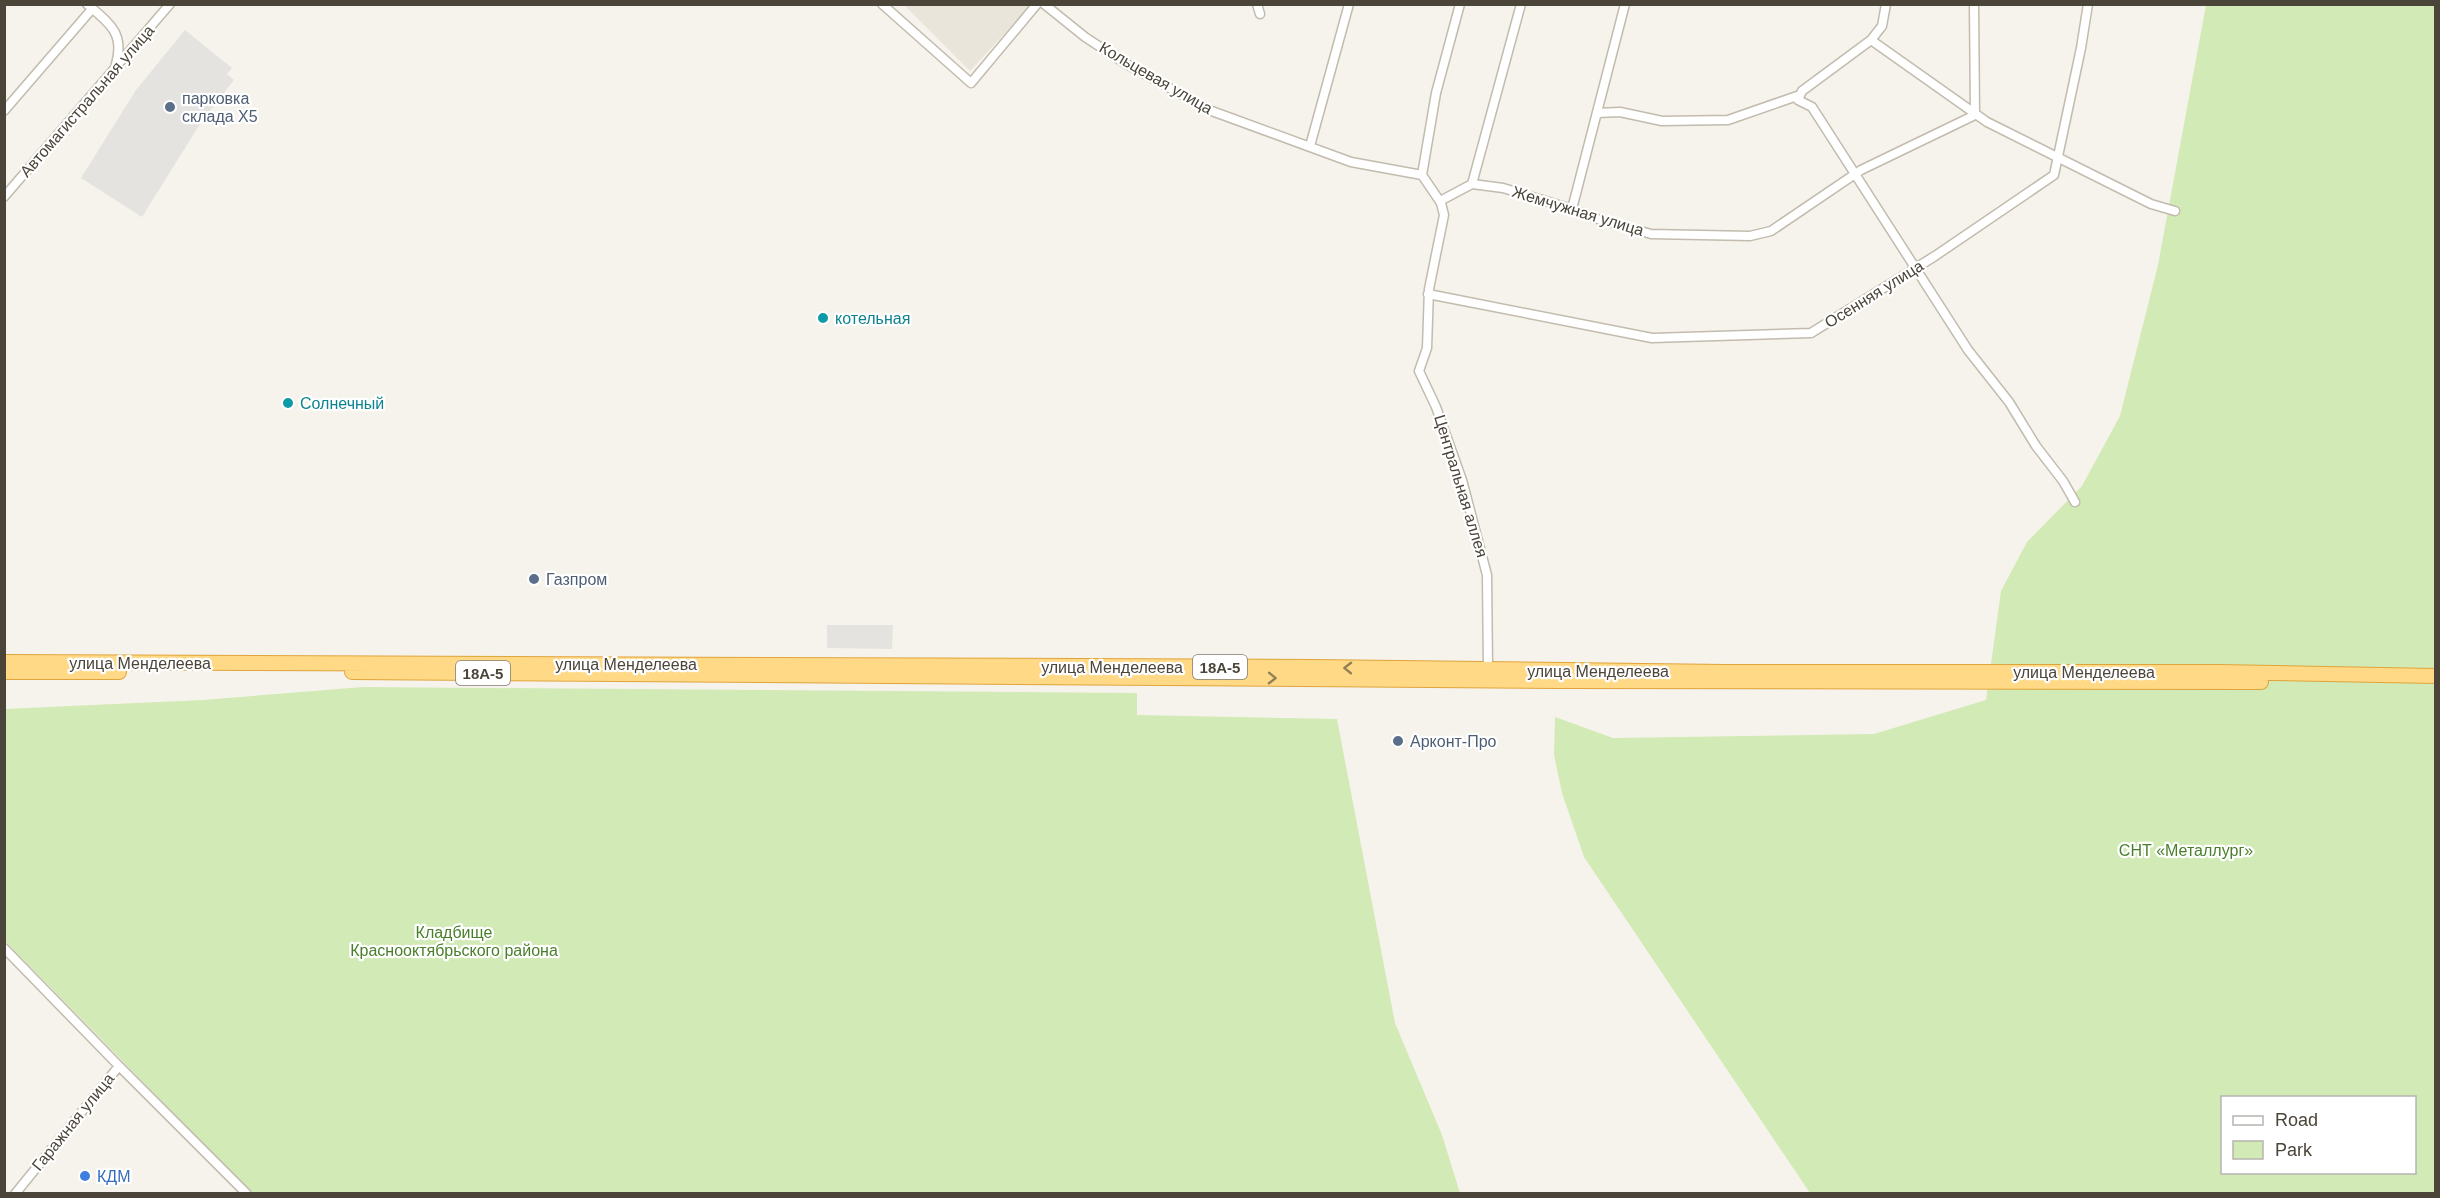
<svg xmlns="http://www.w3.org/2000/svg" width="2440" height="1198" font-family="Arial,sans-serif">
	<rect width="100%" height="100%" fill="#f6f3ec"/>
	<path fill="#eae5da" d="M 1026,4 L 1029,7 L 970,71 L 904,5 Z"/>
	<path fill="#d2eab5" fill-rule="evenodd" d="M 2206,5 L 2435,5 L 2435,1193 L 1810,1193 L 1584,857 L 1562,793 L 1554,755 L 1555,717 L 1613,738 L 1874,734 L 1986,700 L 2001,591 L 2027,542 L 2082,486 L 2120,416 L 2158,265 ZM 2222,1098 L 2414,1098 L 2414,1172 L 2222,1172 Z
		M 363,687 L 1137,693 L 1137,715 L 1337,719 L 1395,1023 L 1442,1135 L 1460,1193 L 252,1193 L 5,941 L 4,709 L 203,700 Z"/>
	<path fill="#e5e3e0" d="M 185,30 L 232,68 L 227,74 L 234,80 L 200,124 L 142,217 L 81,178 L 136,90 Z
		M 827,625 L 893,625 L 892,649 L 827,648 Z"/>
	<g fill="none" stroke-linecap="round" stroke-linejoin="round">
		<g stroke="#c2bbae" stroke-width="11">
			<path id="minor" d="M 87,4 C 109,23 125,33 116,64
				M 882,4 L 971,83 L 1037,4
				M 1044,4 L 1085,37 L 1123,62 L 1209,110 L 1351,162 L 1422,175
				M 1257,4 L 1260,14
				M 1460,4 L 1436,93 L 1422,175 L 1441,203 L 1444,215 L 1429,289 L 1427,348 L 1419,371 L 1436,407 L 1462,480 L 1487,575 L 1488,670
				M 1886,4 L 1882,26 L 1871,40 L 1802,91 L 1798,100 L 1812,107 L 1968,350 L 2009,402 L 2036,446 L 2063,481 L 2075,502
				M 1871,40 L 1987,122 L 2151,204 L 2175,211
				M 4,111 L 92,9
				M 1597,113 L 1620,112 L 1662,121 L 1728,120 L 1800,95
				M 1310,146 L 1349,4
				M 1472,184 L 1503,188 L 1572,209 L 1594,218 L 1651,234 L 1750,236 L 1771,231 L 1861,170 L 1975,115 L 1974,4
				M 4,197 L 170,4
				M 1440,201 L 1472,184 L 1521,4
				M 1572,209 L 1625,4
				M 1428,294 L 1652,338 L 1811,333 L 1935,256 L 2054,175 L 2081,48 L 2088,4
				M 4,948 L 119,1066 L 15,1194
				M 119,1066 L 247,1194"/>
		</g>
		<g stroke="#e0a43c" stroke-width="16">
			<path id="trunk" d="M 4,662 L 1313,667 L 1725,672 L 2219,672 L 2436,676
				M 4,672 L 119,672
				M 352,672 L 1559,681 L 2261,682"/>
		</g>
		<use href="#minor" stroke="#fff" stroke-width="8"/>
		<use href="#trunk" stroke="#ffd985" stroke-width="14"/>
	</g>
	<defs><path id="oneway-chevron" d="M-2-3.5L2.5 0L-2 3.5" fill="none" stroke-width="1.6" stroke-linecap="round" stroke-linejoin="round" transform="scale(1.5)"/></defs>
	<g stroke="#938057">
		<use href="#oneway-chevron" transform="translate(1348 668) rotate(-179)"/>
		<use href="#oneway-chevron" transform="translate(1272 678) rotate(1)"/>
	</g>
	<g fill="#5c6f8a" stroke="#fff" stroke-width="2">
		<circle cx="170" cy="107" r="6"/>
		<circle cx="534" cy="579" r="6"/>
		<circle cx="1398" cy="741" r="6"/>
	</g>
	<g fill="#0f9aa8" stroke="#fff" stroke-width="2">
		<circle cx="823" cy="318" r="6"/>
		<circle cx="288" cy="403" r="6"/>
	</g>
	<circle fill="#3f7fe0" stroke="#fff" stroke-width="2" cx="85" cy="1176" r="6"/>
	<g text-anchor="middle" dominant-baseline="central" stroke-width="4.5" stroke-linejoin="round" paint-order="stroke">
		<g fill="#fff" stroke="#817c74" stroke-width="1.5">
			<rect x="1193" y="655" width="54" height="24" rx="4.5"/>
			<rect x="456" y="661" width="54" height="24" rx="4.5"/>
		</g>
		<g font-size="15" font-weight="bold" fill="#4b4439">
			<text x="1220" y="667">18А-5</text>
			<text x="483" y="673">18А-5</text>
		</g>
		<g font-size="16" fill="#4b4439" stroke="#fff">
			<text transform="translate(1156 78) rotate(30)">Кольцевая улица</text>
			<text transform="translate(87 101) rotate(-49)">Автомагистральная улица</text>
			<text transform="translate(1578 211) rotate(17)">Жемчужная улица</text>
			<text transform="translate(1874 294) rotate(-32)">Осенняя улица</text>
			<text transform="translate(1461 486) rotate(73)">Центральная аллея</text>
			<text x="140" y="663">улица Менделеева</text>
			<text x="626" y="664">улица Менделеева</text>
			<text x="1112" y="667">улица Менделеева</text>
			<text x="1598" y="671">улица Менделеева</text>
			<text x="2084" y="672">улица Менделеева</text>
			<text transform="translate(73 1122) rotate(-51)">Гаражная улица</text>
		</g>
		<g font-size="16" fill="#4e5e75" stroke="#fff" text-anchor="start">
			<text x="182" y="98">парковка<tspan x="182" dy="18">склада X5</tspan></text>
			<text x="546" y="579">Газпром</text>
			<text x="1410" y="741">Арконт-Про</text>
		</g>
		<g font-size="16" fill="#0d838f" stroke="#fff" text-anchor="start">
			<text x="835" y="318">котельная</text>
			<text x="300" y="403">Солнечный</text>
		</g>
		<g font-size="16" fill="#4a7f2a" stroke="#fff">
			<text x="2186" y="850">СНТ «Металлург»</text>
			<text x="454" y="932">Кладбище<tspan x="454" dy="18">Краснооктябрьского района</tspan></text>
		</g>
		<g font-size="16" fill="#366cbe" stroke="#fff" text-anchor="start">
			<text x="97" y="1176">КДМ</text>
		</g>
	</g>
	<rect width="2440" height="1198" fill="none" stroke="#4b4439" stroke-width="12"/>
	<rect x="2221" y="1096" width="195" height="78" fill="#ffffff" stroke="#b7b4b0" stroke-width="1.5"/>
	<rect x="2233" y="1116" width="30" height="9" fill="#ffffff" stroke="#b7b4b0" stroke-width="1.5"/>
	<text x="2275" y="1126" font-size="18" fill="#4b4439">Road</text>
	<rect x="2233" y="1141" width="30" height="18" fill="#d2eab5" stroke="#b7b4b0" stroke-width="1.5"/>
	<text x="2275" y="1156" font-size="18" fill="#4b4439">Park</text>
</svg>
